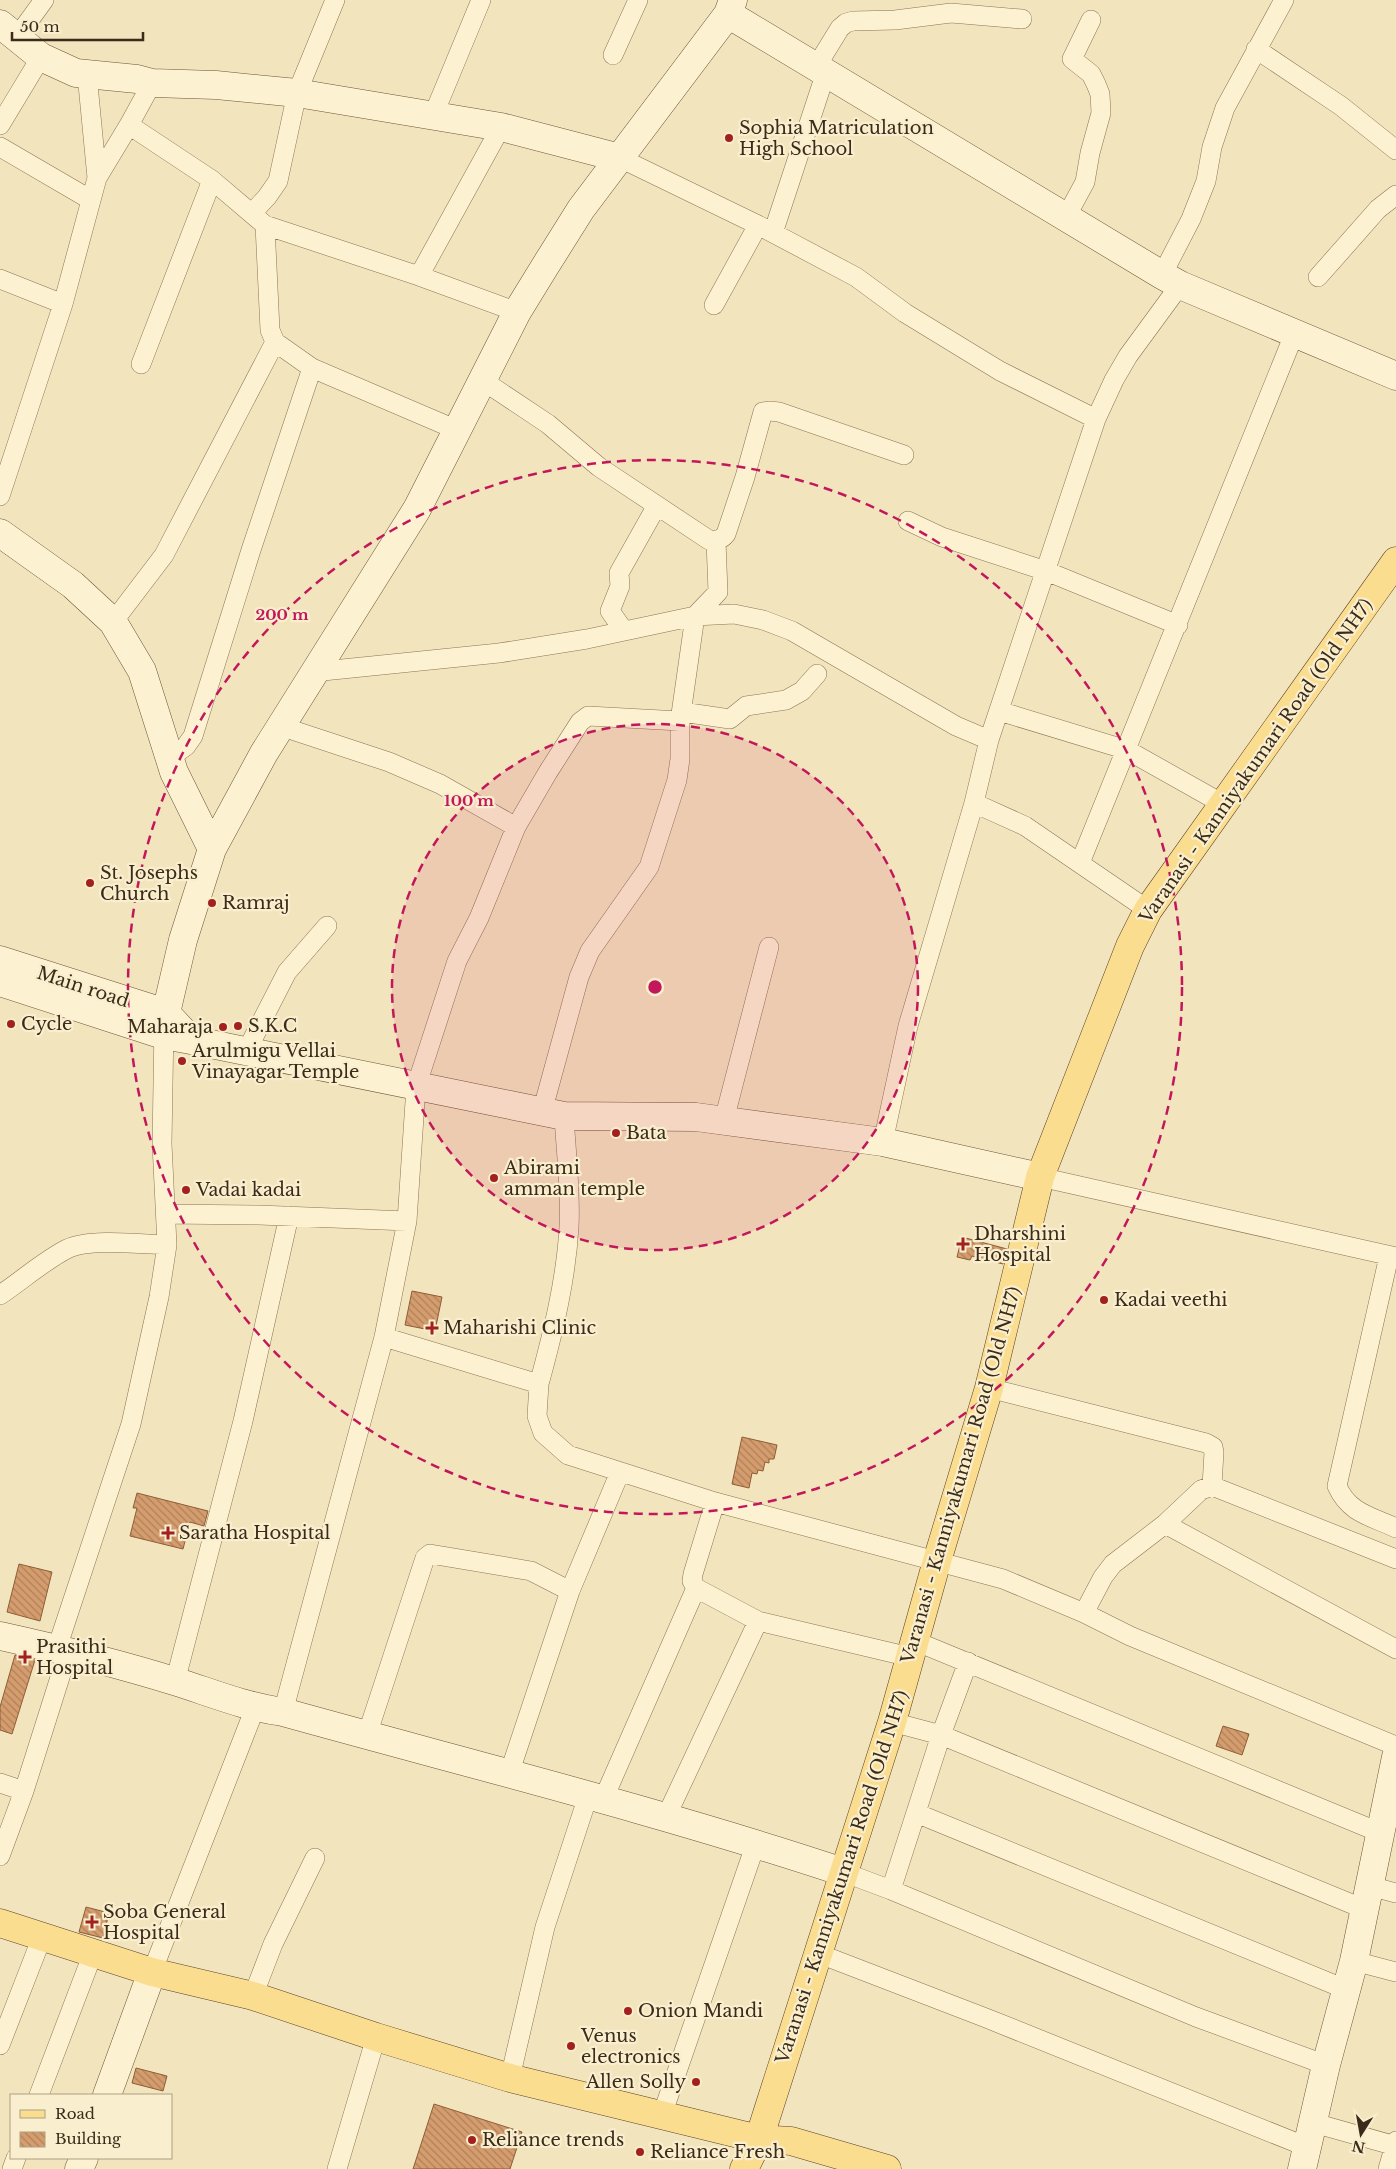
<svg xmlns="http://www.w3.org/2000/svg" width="1396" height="2169" font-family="'Libre Baskerville',serif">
	<defs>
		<pattern id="building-back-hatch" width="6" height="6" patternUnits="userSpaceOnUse" patternTransform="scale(1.25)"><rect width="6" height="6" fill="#d59d6e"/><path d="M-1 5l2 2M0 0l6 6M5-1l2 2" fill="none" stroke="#ae805a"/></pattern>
	</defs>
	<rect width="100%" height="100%" fill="#f2e4bd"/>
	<path fill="url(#building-back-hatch)" stroke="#8e5d37" d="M 962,1237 L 1007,1249 L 1003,1264 L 972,1256 L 970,1260 L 957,1257 Z
		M 412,1291 L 442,1297 L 435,1331 L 405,1325 Z
		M 742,1437 L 777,1445 L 774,1459 L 769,1459 L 769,1463 L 765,1462 L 763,1471 L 758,1470 L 757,1474 L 752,1473 L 749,1488 L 732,1484 Z
		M 137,1493 L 208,1511 L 204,1526 L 190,1522 L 183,1549 L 130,1536 L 137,1508 L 133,1508 Z
		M 19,1564 L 52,1572 L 40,1621 L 7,1612 Z
		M 15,1655 L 35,1660 L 12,1734 L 0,1730 L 0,1707 Z
		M 1223,1726 L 1249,1734 L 1242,1755 L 1216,1746 Z
		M 86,1907 L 109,1913 L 103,1938 L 79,1932 Z
		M 136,2068 L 167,2076 L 163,2091 L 132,2083 Z
		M 434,2104 L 522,2132 L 510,2169 L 413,2169 Z"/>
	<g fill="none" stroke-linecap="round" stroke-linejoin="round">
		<g stroke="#8c7454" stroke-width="20">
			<path id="street" d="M 17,37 L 44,0
				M 1256,49 L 1341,106 L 1396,150
				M 613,55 L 638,0
				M 816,67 L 840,28 L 846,23 L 853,21 L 895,20 L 951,13 L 1022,19
				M 87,74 L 97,178
				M 433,116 L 481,0
				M 0,125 L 41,57
				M 129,125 L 212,180 L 265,225 L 270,330 L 275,342 L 312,368 L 457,430
				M 0,147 L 91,200
				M 620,158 L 758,225 L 856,277 L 905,313 L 1000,371 L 1096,419
				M 253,212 L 267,197 L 278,181 L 297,93 L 335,0
				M 1066,217 L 1085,182 L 1090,153 L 1101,113 L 1100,94 L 1096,84 L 1091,74 L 1072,59 L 1091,20
				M 265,225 L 419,276 L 517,312
				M 773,233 L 826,72
				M 1162,275 L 1191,219 L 1206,181 L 1212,147 L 1225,108 L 1284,0
				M 419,276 L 501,127
				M 1318,277 L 1378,209 L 1396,195
				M 0,279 L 63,304
				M 714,305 L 758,225
				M 141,364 L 212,180
				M 482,380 L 548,424 L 599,467 L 709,540 C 717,541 721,540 726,534 L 745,477 L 763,412 L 770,411 L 779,412 L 904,455
				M 0,496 L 63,304 L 97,178 L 129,125 L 152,83
				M 908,521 L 942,537 L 1046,571 L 1178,625
				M 113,622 L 164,555 L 275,342
				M 624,631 L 610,611 L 620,586 L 619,573 L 656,507
				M 313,672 L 499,653 L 587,639 L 695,616 L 734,614 L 763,620 L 792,631 L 956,726 L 989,740
				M 999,711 L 1127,750 L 1223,804
				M 682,712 L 730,719 L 746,706 L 786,700 L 802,691 L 817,674
				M 280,726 L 389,762 L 440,784 L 516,827 L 479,918 L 457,961 L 416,1087 L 407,1221 L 384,1337 L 283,1712
				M 171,757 L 186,746 L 193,736 L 251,550 L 312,368
				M 974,803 L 1025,826 L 1148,910
				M 516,827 L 548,772 L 580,722 L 588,716 L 680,721
				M 1080,863 L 1295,332
				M 246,1052 L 287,972 L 327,926
				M 542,1112 L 579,977 L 590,951 L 649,867 L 677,780 L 680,759 L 680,721 L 695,616 L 718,592 L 716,541
				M 724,1120 L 769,947
				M 883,1142 L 908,1026 L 974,803 L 989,740 L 1096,419 L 1114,380 L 1128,356 L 1180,285
				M 1040,1177 L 1396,1257
				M 166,1214 L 259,1215 L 407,1221
				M 1389,1256 L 1337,1486 C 1349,1513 1370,1516 1396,1528
				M 0,1295 C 21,1281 45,1260 67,1249 C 89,1238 142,1244 167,1245
				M 384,1337 L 539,1384 L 537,1416 L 543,1433 L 568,1455 L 715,1502 L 1003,1579 L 1084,1613 L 1130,1636 L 1396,1746
				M 539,1384 C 553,1333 566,1280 569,1227 C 571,1193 566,1151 564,1116
				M 989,1388 L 1206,1443 L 1213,1447 L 1214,1452 L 1212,1486
				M 715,1502 L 693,1574 L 692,1581 L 696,1588 L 758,1621 L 910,1657
				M 1165,1524 L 1396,1649
				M 1084,1613 L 1103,1577 L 1113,1564 L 1165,1524 L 1201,1490 L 1212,1486 L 1396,1559
				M 915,1641 L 1381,1833
				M 57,1648 L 131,1424 L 159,1297 L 167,1245 L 162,1144 L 164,1024
				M 175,1682 L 243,1421 L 289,1216
				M 892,1722 L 941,1735 L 1364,1909
				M 367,1735 L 425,1558 L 430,1554 L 531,1571 L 570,1591
				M 509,1774 L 570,1591 L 620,1472
				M 0,1783 L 24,1791
				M 603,1800 L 696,1588
				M 916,1813 L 1345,1989
				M 666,1817 L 758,1621
				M 0,1856 L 24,1791 L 68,1652
				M 843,1872 L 891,1890 L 1196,2017 L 1326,2065
				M 1370,1886 L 1396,1893
				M 891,1890 L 941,1735 L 968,1662
				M 817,1953 L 986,2018 L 1307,2147
				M 1354,1961 L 1396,1972
				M 152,1972 L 255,1708
				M 253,1996 L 273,1944 L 315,1858
				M 0,2045 L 42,1937
				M 510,2078 L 545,1927 L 588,1796
				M 39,2095 L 93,1953
				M 662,2115 L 756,1843
				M 1314,2123 L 1396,2146
				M 12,2169 L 16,2158
				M 337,2169 L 376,2037
				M 1388,2169 L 1396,2141"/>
		</g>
		<g stroke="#6e5537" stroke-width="29">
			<path id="secondary" d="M 728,14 L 1162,275 L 1180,285 L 1396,376
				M 0,24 L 41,57 L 76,73 L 137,79 L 152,83 L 216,85 L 297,93 L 501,127 L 620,158
				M 0,533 L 73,585 L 113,622 L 142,671 L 174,772 L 212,849
				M 0,960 L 166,1013 L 191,1040 L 564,1116 L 696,1117 L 883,1142 L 1040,1177
				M 0,982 L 163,1035 L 191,1040
				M 166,1013 L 183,940 L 212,849 L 264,753 L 417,509 L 517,312 L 544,268 L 581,209 L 728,14 L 733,0
				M 0,1636 C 59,1649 119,1664 177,1682 C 212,1693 246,1707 283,1712 C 470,1764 659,1811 843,1872
				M 107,2095 L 152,1972
				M 79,2169 L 84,2158
				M 1302,2169 L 1326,2065 L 1354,1961 L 1396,1757"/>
		</g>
		<g stroke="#594129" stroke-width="29">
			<path id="primary" d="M 0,1923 L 152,1972 L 253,1996 L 376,2037 L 510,2078 L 759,2139 L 791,2141 L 887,2169
				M 744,2169 L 759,2139 L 892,1722 L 937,1561 L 989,1388 L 1040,1177 L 1130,946 L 1148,910 L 1396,561"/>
		</g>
		<use href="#street" stroke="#fcf1d1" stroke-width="19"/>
		<use href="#secondary" stroke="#fcf1d1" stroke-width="28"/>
		<use href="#primary" stroke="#fbdd90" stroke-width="28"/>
	</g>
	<circle cx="655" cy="987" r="263" fill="#c2185b" fill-opacity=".12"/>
	<g fill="none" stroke="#c2185b" stroke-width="2.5" stroke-dasharray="9 6">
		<circle cx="655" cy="987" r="263"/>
		<circle cx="655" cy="987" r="527"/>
	</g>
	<g fill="#a2211e" stroke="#f9eecd" stroke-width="2">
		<circle cx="729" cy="138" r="5"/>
		<circle cx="90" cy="883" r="5"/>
		<circle cx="212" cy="903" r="5"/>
		<circle cx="11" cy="1024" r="5"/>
		<circle cx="238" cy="1026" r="5"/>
		<circle cx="223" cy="1027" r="5"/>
		<circle cx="182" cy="1061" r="5"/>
		<circle cx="616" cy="1133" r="5"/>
		<circle cx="494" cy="1178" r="5"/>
		<circle cx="186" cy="1190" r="5"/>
		<path d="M960.5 1236.5h5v5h5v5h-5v5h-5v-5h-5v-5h5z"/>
		<circle cx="1104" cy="1300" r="5"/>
		<path d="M429.5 1320.5h5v5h5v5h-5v5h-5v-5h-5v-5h5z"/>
		<path d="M165.5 1525.5h5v5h5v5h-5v5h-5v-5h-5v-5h5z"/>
		<path d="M22.5 1649.5h5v5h5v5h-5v5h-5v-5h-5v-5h5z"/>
		<path d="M89.5 1914.5h5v5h5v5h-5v5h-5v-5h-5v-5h5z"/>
		<circle cx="628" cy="2011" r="5"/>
		<circle cx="571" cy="2046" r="5"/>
		<circle cx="696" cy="2082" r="5"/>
		<circle cx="472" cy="2140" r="5"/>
		<circle cx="640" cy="2152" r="5"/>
	</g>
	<g text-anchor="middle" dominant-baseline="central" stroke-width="4.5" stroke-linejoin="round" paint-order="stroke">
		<g font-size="18" fill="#3a2b1a" stroke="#f9eecd" text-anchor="start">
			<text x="739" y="128">Sophia Matriculation<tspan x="739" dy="21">High School</tspan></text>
			<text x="100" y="873">St. Josephs<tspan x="100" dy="21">Church</tspan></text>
			<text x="222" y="903">Ramraj</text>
			<text x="21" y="1024">Cycle</text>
			<text x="248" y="1026">S.K.C</text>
			<text x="213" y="1027" text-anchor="end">Maharaja</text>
			<text x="192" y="1051">Arulmigu Vellai<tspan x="192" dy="21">Vinayagar Temple</tspan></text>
			<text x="626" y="1133">Bata</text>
			<text x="504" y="1168">Abirami<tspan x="504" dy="21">amman temple</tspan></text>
			<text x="196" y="1190">Vadai kadai</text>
			<text x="974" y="1234">Dharshini<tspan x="974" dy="21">Hospital</tspan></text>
			<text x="1114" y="1300">Kadai veethi</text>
			<text x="443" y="1328">Maharishi Clinic</text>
			<text x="179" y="1533">Saratha Hospital</text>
			<text x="36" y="1647">Prasithi<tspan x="36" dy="21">Hospital</tspan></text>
			<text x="103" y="1912">Soba General<tspan x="103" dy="21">Hospital</tspan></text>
			<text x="638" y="2011">Onion Mandi</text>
			<text x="581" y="2036">Venus<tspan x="581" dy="21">electronics</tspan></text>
			<text x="686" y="2082" text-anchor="end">Allen Solly</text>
			<text x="482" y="2140">Reliance trends</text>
			<text x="650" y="2152">Reliance Fresh</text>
		</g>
		<g font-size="18" fill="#3a2b1a" stroke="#f9eecd">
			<text transform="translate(1256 761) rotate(-55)">Varanasi - Kanniyakumari Road (Old NH7)</text>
			<text transform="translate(83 987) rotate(18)">Main road</text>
			<text transform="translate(961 1475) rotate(-74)">Varanasi - Kanniyakumari Road (Old NH7)</text>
			<text transform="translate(842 1877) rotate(-72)">Varanasi - Kanniyakumari Road (Old NH7)</text>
		</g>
	</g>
	<circle cx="655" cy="987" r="8" fill="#c2185b" stroke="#f9eecd" stroke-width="2.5"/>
	<g font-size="15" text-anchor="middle" font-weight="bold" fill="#c2185b" stroke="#f9eecd" stroke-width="4.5" stroke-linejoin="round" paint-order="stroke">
		<text x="282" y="620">200 m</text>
		<text x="469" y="806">100 m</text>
	</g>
	<rect x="10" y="2094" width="162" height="65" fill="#f9eecd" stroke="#ada085"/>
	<rect x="20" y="2110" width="25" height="8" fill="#fbdd90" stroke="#ada085"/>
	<text x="55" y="2119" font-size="15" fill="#3a2b1a">Road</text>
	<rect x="20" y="2132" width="25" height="15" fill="url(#building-back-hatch)" stroke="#ada085"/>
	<text x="55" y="2144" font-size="15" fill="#3a2b1a">Building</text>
	<g transform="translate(1361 2134) rotate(191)" stroke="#f9eecd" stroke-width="4" paint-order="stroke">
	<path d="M0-4L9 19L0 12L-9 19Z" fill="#3a2b1a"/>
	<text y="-8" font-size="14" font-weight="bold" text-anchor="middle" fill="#3a2b1a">N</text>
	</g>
	<path d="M12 32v8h131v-8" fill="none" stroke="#3a2b1a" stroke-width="2.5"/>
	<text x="20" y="32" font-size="15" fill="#3a2b1a" stroke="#f9eecd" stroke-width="4" paint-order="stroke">50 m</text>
</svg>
